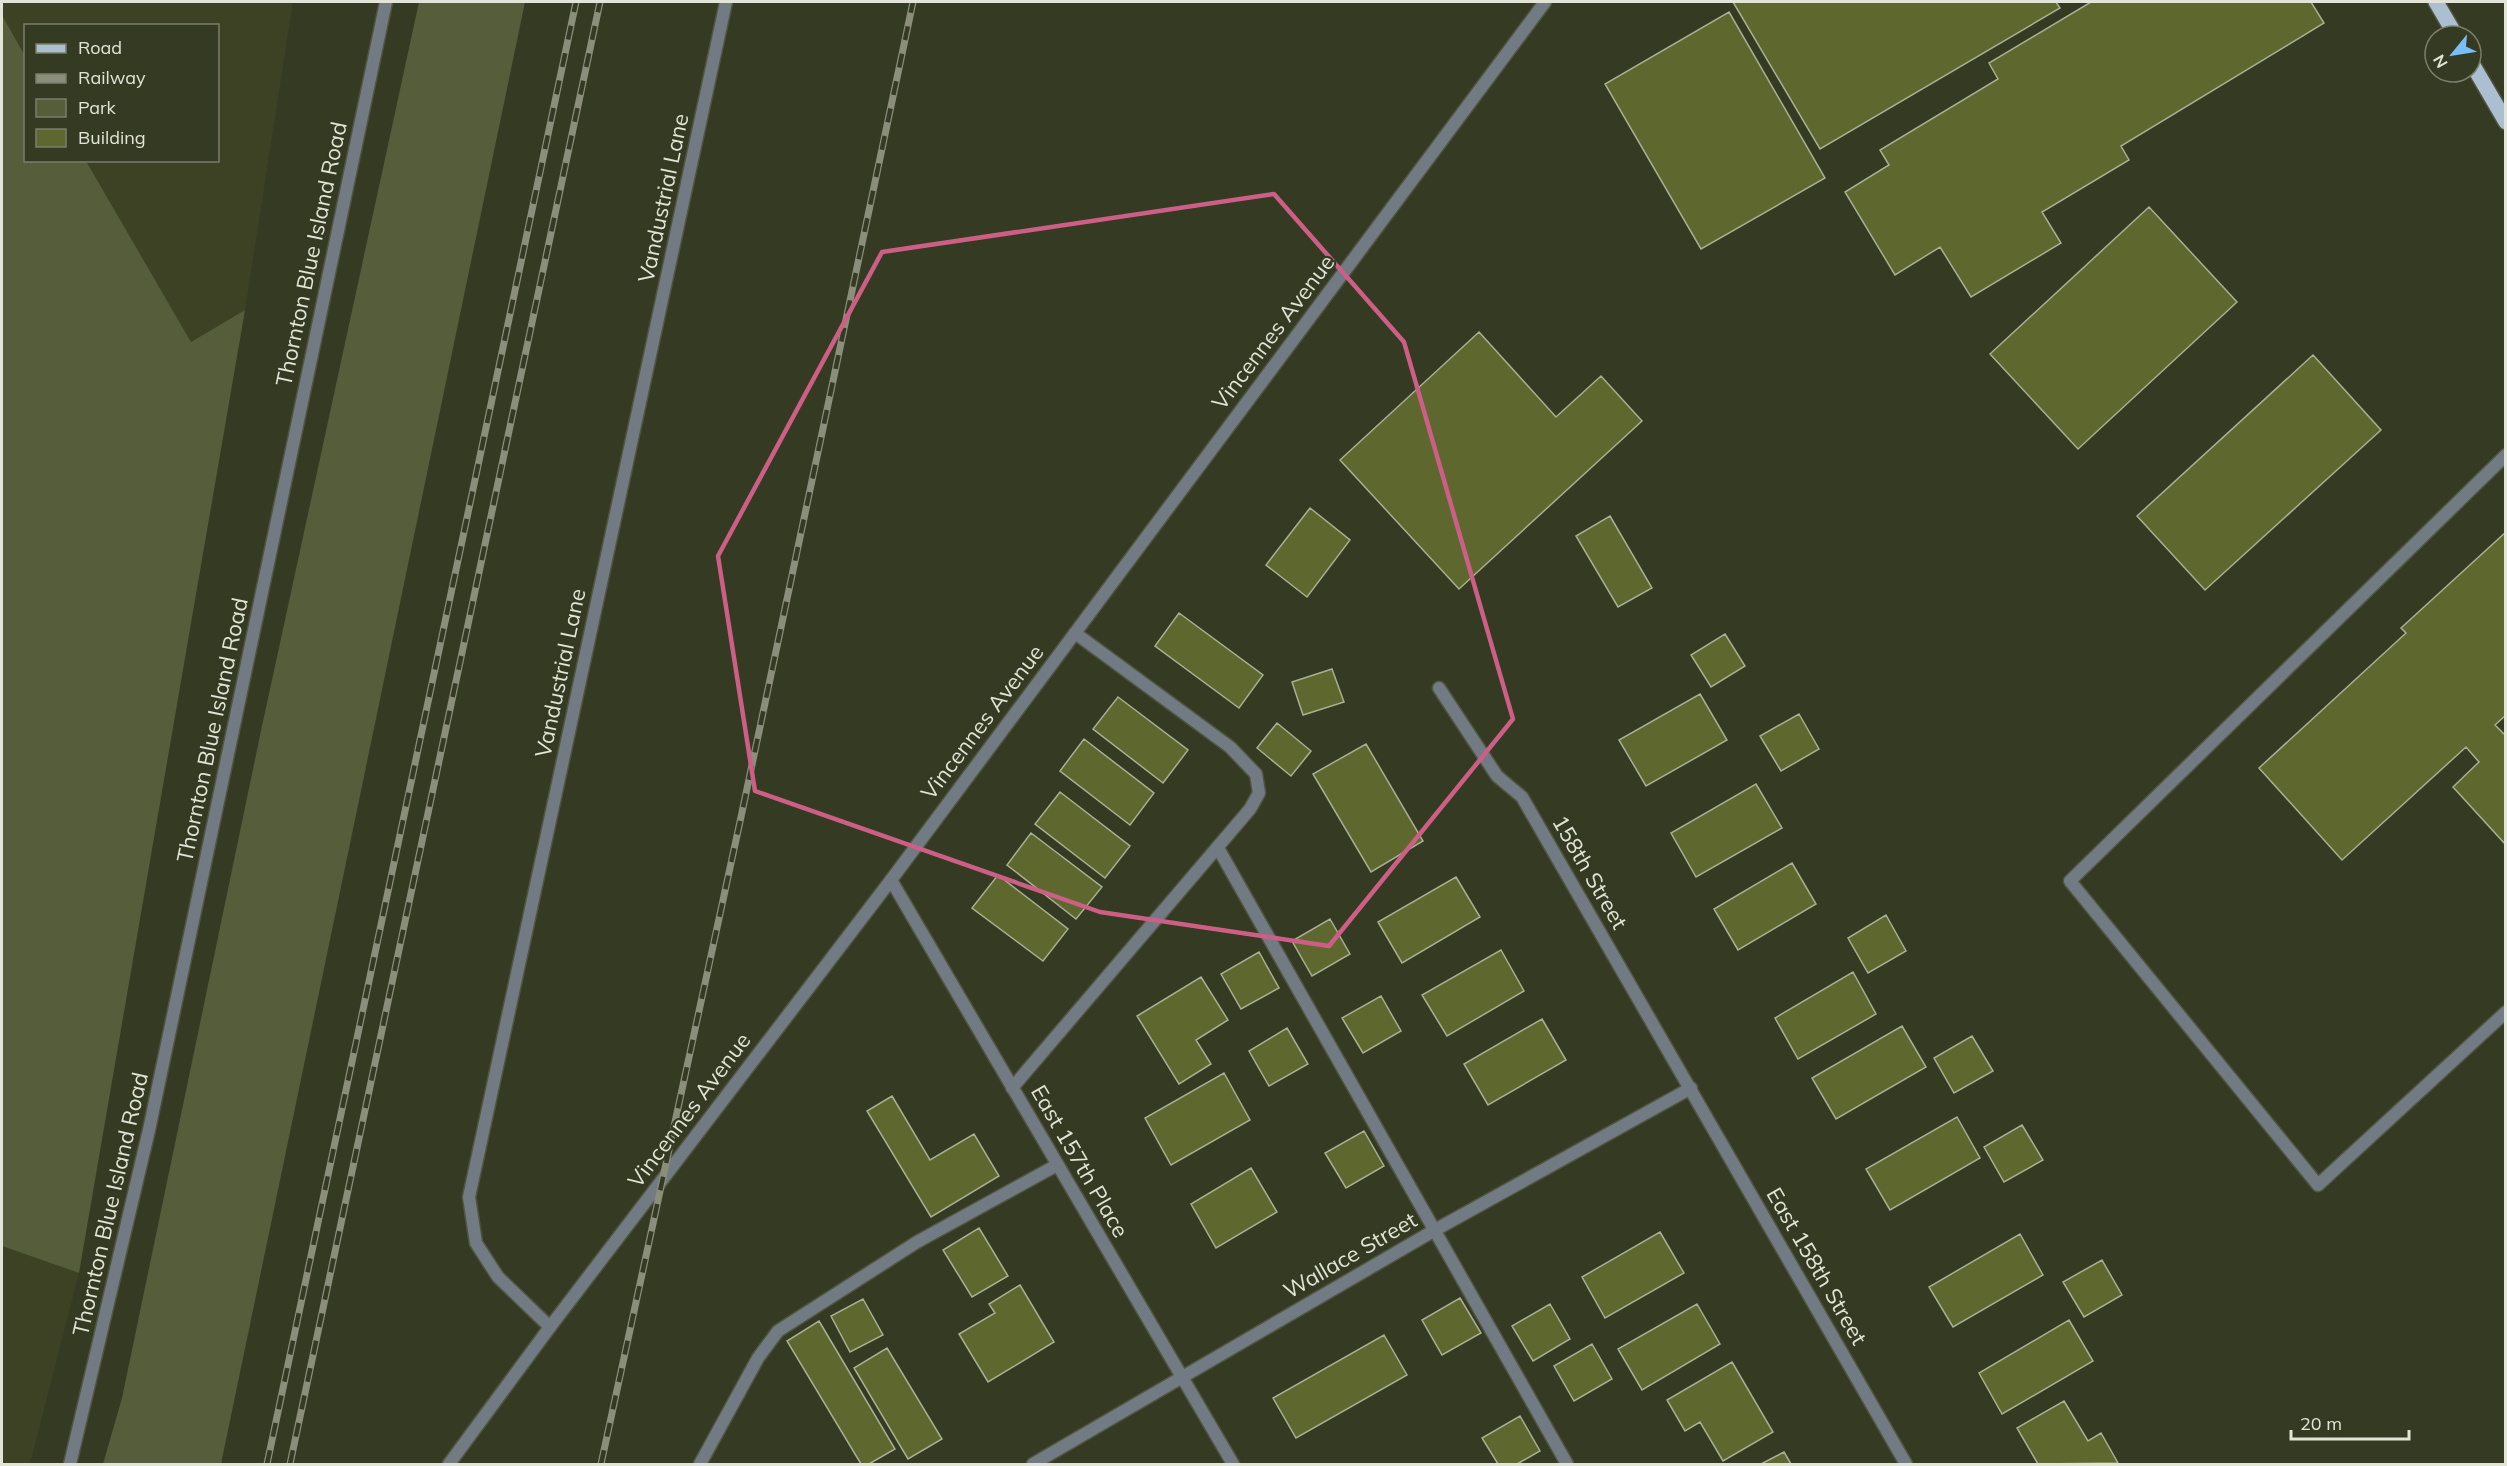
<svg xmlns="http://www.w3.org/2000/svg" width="2507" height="1466" font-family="Mulish,sans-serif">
	<rect width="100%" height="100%" fill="#353a23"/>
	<path fill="#3d4224" d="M 2,2 L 293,2 L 245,310 L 191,342 L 86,161 L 218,160 L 218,26 L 26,26 L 25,56 L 2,15 Z
		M 2,1246 L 79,1273 L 30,1464 L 2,1464 Z"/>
	<path fill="#565d3a" d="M 419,2 L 525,2 L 221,1464 L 103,1464 L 122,1398 L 262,726 Z
		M 2,15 L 25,56 L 26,160 L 86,161 L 191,342 L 245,310 L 79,1273 L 2,1246 Z"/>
	<path fill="#5e682e" stroke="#a9af94" stroke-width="1.5" d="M 1733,2 L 2056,2 L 2060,8 L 1820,149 Z
		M 2091,2 L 2311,2 L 2324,23 L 2121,146 L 2129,160 L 2042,212 L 2061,243 L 1971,297 L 1940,247 L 1895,275 L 1845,192 L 1889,165 L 1880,150 L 1998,79 L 1989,63 Z
		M 1729,12 L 1825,178 L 1701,249 L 1605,84 Z
		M 2149,207 L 2237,302 L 2078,449 L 1990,354 Z
		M 1479,332 L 1556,417 L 1601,376 L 1642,421 L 1459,589 L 1340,460 Z
		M 2313,355 L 2381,430 L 2205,590 L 2137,516 Z
		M 1310,508 L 1350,540 L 1307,597 L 1266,565 Z
		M 1610,516 L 1652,588 L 1618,607 L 1576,536 Z
		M 2506,532 L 2506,715 L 2495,725 L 2506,736 L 2506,845 L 2453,787 L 2479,762 L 2466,747 L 2342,860 L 2259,768 L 2406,633 L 2401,628 Z
		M 1179,613 L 1263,675 L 1239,708 L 1155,646 Z
		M 1725,634 L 1745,666 L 1711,687 L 1691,655 Z
		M 1332,669 L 1344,702 L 1303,715 L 1292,682 Z
		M 1700,694 L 1727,740 L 1646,786 L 1619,740 Z
		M 1118,697 L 1188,750 L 1163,783 L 1093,729 Z
		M 1799,714 L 1819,749 L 1781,771 L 1760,736 Z
		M 1277,723 L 1311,751 L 1291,776 L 1257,748 Z
		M 1084,739 L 1154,793 L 1130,825 L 1060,771 Z
		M 1366,744 L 1423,841 L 1371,872 L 1313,774 Z
		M 1756,784 L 1782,828 L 1696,877 L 1671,833 Z
		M 1060,792 L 1130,846 L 1105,878 L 1035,824 Z
		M 1031,833 L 1102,887 L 1076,919 L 1007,865 Z
		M 1792,863 L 1816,904 L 1738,950 L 1714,909 Z
		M 998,875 L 1068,929 L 1043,961 L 972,908 Z
		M 1456,877 L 1480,917 L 1402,963 L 1378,922 Z
		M 1886,915 L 1906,951 L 1868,973 L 1848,938 Z
		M 1330,919 L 1350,954 L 1312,976 L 1292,941 Z
		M 1501,950 L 1524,991 L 1447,1036 L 1422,995 Z
		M 1259,952 L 1279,988 L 1241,1009 L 1221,974 Z
		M 1853,972 L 1876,1014 L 1798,1059 L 1775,1018 Z
		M 1201,977 L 1228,1020 L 1196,1040 L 1211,1064 L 1179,1084 L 1137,1016 Z
		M 1381,996 L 1401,1031 L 1363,1053 L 1342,1018 Z
		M 1542,1019 L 1566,1060 L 1488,1105 L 1464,1064 Z
		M 1902,1026 L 1926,1067 L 1836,1119 L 1812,1078 Z
		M 1287,1028 L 1308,1064 L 1269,1086 L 1249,1051 Z
		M 1972,1036 L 1993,1071 L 1954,1093 L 1934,1058 Z
		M 1224,1073 L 1250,1120 L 1171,1165 L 1145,1118 Z
		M 892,1096 L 930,1160 L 974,1134 L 999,1176 L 931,1217 L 867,1111 Z
		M 1957,1117 L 1980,1158 L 1890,1210 L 1866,1169 Z
		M 2022,1125 L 2043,1160 L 2004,1182 L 1984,1147 Z
		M 1364,1131 L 1384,1166 L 1346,1188 L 1325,1153 Z
		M 1251,1168 L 1277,1212 L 1216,1248 L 1191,1204 Z
		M 979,1228 L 1008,1276 L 972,1297 L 943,1250 Z
		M 1660,1232 L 1684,1273 L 1605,1318 L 1582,1277 Z
		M 2020,1234 L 2043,1275 L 1953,1327 L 1929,1287 Z
		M 2102,1260 L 2122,1295 L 2084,1317 L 2063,1282 Z
		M 1020,1285 L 1054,1342 L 988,1382 L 959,1334 L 995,1313 L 989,1304 Z
		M 1460,1298 L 1481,1333 L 1442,1355 L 1422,1320 Z
		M 863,1299 L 883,1335 L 850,1352 L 831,1316 Z
		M 1550,1304 L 1570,1339 L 1533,1361 L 1512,1326 Z
		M 1697,1304 L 1720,1344 L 1642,1390 L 1618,1349 Z
		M 2069,1320 L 2093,1361 L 2002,1414 L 1979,1373 Z
		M 819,1321 L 895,1449 L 869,1464 L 861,1464 L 787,1341 Z
		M 1384,1335 L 1407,1375 L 1296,1438 L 1273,1398 Z
		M 1592,1344 L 1612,1379 L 1574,1401 L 1554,1366 Z
		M 887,1348 L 942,1439 L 908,1459 L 854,1368 Z
		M 1732,1362 L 1773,1432 L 1723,1461 L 1700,1422 L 1685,1431 L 1667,1400 Z
		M 2064,1401 L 2088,1441 L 2101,1433 L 2118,1463 L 2038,1464 L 2017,1428 Z
		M 1520,1416 L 1540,1451 L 1517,1464 L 1498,1464 L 1482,1438 Z
		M 1784,1452 L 1791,1464 L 1761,1464 Z"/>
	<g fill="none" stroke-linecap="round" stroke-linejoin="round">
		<g stroke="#515540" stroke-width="15">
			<path id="service" d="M 2506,455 L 2070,881 L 2318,1185 L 2506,1012
				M 1218,848 L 1567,1464
				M 1012,1088 L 1250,809 L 1259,793 L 1256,774 L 1230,747 L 1075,633
				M 700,1464 L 758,1358 L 778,1331 L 917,1242 L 1057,1165"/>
		</g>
		<g stroke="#515540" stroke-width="15">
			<path id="minor" d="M 1439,688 L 1497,776 L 1522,797 L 1906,1464
				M 891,880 L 1233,1464
				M 550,1327 L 498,1277 L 476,1243 L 469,1197 L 726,2
				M 70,1464 L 149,1130 L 386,2
				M 1033,1464 L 1435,1230 L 1691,1088"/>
		</g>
		<g stroke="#515540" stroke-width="15">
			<path id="tertiary" d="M 449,1464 L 550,1327 L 891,880 L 1545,2"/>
		</g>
		<g stroke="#515540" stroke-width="18">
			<path id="primary" d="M 2436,2 L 2456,36
				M 2471,62 L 2506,122"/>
		</g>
		<use href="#service" stroke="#727b84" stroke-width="12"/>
		<use href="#minor" stroke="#727b84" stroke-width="12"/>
		<use href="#tertiary" stroke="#727b84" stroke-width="12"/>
		<use href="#primary" stroke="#abbfd0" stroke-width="15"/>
		<g stroke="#8a8e7b" stroke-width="7">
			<path id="rail" d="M 267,1464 L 576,2
				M 290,1464 L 600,2
				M 601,1464 L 741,817 L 913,2"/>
		</g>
		<use href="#rail" stroke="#353a23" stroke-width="4.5" stroke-dasharray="14" stroke-linecap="butt"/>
	</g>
	<path fill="none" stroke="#cd5f86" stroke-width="4.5" stroke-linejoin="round" d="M 1274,194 L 1404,342 L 1513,719 L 1329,946 L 1100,912 L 755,791 L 718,556 L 882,252 Z"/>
	<g text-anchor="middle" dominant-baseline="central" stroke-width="4.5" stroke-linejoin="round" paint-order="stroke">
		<g font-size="22" fill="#e1e4d6" stroke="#353a23">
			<text transform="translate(663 198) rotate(-78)">Vandustrial Lane</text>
			<text transform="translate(311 254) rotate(-78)">Thornton Blue Island Road</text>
			<text transform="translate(1273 332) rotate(-53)">Vincennes Avenue</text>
			<text transform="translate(560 673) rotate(-78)">Vandustrial Lane</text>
			<text transform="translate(982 722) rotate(-53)">Vincennes Avenue</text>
			<text transform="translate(212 730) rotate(-78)">Thornton Blue Island Road</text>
			<text transform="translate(1590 872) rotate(60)">158th Street</text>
			<text transform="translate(689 1110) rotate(-53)">Vincennes Avenue</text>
			<text transform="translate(1080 1161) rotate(60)">East 157th Place</text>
			<text transform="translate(110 1204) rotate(-77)">Thornton Blue Island Road</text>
			<text transform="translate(1350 1255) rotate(-30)">Wallace Street</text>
			<text transform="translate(1817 1266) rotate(60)">East 158th Street</text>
		</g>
	</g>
	<rect width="2507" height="1466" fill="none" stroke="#e1e4d6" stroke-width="6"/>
	<rect x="24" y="24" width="195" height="138" fill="#353a23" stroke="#7a7e6b" stroke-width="1.5"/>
	<rect x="36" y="44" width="30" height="9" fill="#abbfd0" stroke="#7a7e6b" stroke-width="1.5"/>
	<text x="78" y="54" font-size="18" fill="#e1e4d6">Road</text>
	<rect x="36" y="74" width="30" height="9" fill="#8a8e7b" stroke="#7a7e6b" stroke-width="1.5"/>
	<text x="78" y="84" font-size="18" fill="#e1e4d6">Railway</text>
	<rect x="36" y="99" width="30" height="18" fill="#565d3a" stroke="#7a7e6b" stroke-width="1.5"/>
	<text x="78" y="114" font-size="18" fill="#e1e4d6">Park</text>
	<rect x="36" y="129" width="30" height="18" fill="#5e682e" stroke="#7a7e6b" stroke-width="1.5"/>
	<text x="78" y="144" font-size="18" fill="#e1e4d6">Building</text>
	<g transform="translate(2453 54) rotate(240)"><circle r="28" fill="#353a23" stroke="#7a7e6b" stroke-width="1.5"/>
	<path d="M0-4.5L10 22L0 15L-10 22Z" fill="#7abef8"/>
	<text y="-9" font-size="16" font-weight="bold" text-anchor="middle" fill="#e1e4d6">N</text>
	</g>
	<path d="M2291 1430v9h118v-9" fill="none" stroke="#e1e4d6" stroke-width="3"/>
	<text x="2300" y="1430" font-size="18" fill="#e1e4d6" stroke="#353a23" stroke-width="4.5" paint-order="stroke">20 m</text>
</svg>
